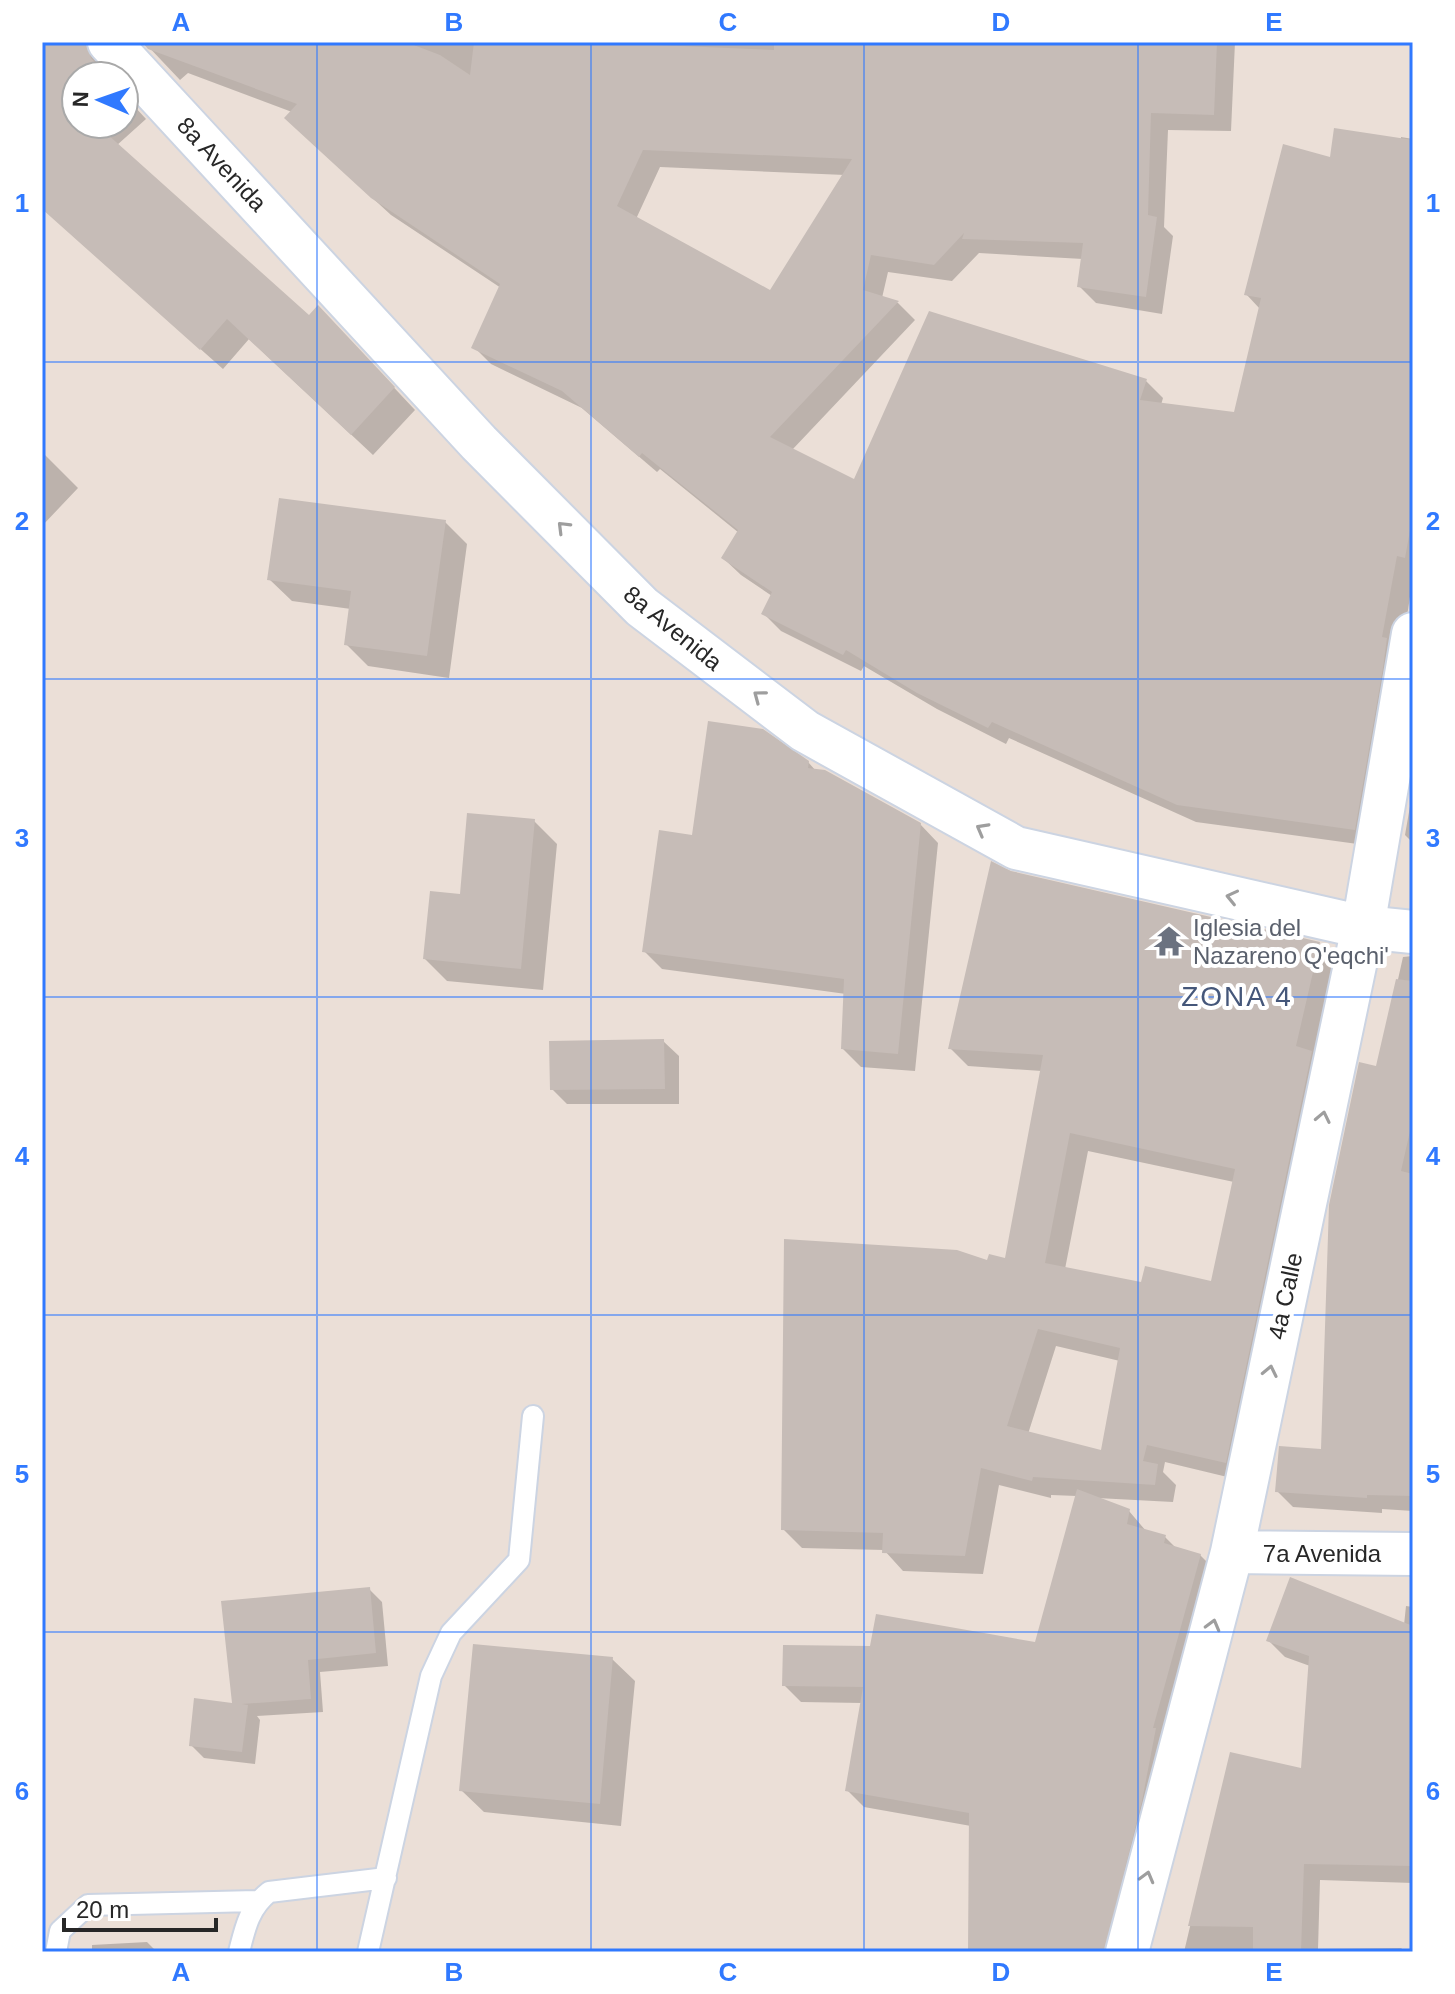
<svg xmlns="http://www.w3.org/2000/svg" width="1455" height="1994" font-family="Helvetica,sans-serif">
	<rect width="100%" height="100%" fill="#ebdfd7"/>
	<path fill="#0003" fill-rule="evenodd" d="M 42,42 L 93,42 L 109,76 L 76,76 L 76,124 L 124,124 L 124,95 L 146,119 L 116,146 L 309,317 L 339,329 L 415,410 L 373,455 L 249,339 L 223,369 L 72,235 L 42,198 Z
		M 144,42 L 1235,42 L 1231,131 L 1168,130 L 1164,227 L 1173,236 L 1162,314 L 1096,303 L 1079,286 L 1083,259 L 979,253 L 952,281 L 888,272 L 882,298 L 898,303 L 915,320 L 792,450 L 855,482 L 1146,381 L 1163,398 L 1161,405 L 1236,414 L 1260,309 L 1246,294 L 1331,159 L 1401,140 L 1401,137 L 1413,139 L 1413,577 L 1372,846 L 1196,822 L 1009,738 L 1006,744 L 937,709 L 864,666 L 861,671 L 781,631 L 764,614 L 772,596 L 741,575 L 723,558 L 739,533 L 660,469 L 657,472 L 582,408 L 491,364 L 474,347 L 501,288 L 391,215 L 304,135 L 292,112 L 188,73 L 180,80 ZM 660,167 L 845,175 L 770,293 L 636,219 Z
		M 42,452 L 78,488 L 42,526 Z
		M 445,522 L 467,544 L 449,678 L 368,666 L 346,644 L 351,609 L 292,601 L 269,579 Z
		M 808,762 L 816,771 L 920,824 L 938,843 L 915,1071 L 861,1067 L 843,1049 L 846,994 L 662,969 L 644,951 L 694,837 Z
		M 1413,789 L 1413,843 L 1405,835 Z
		M 534,821 L 557,844 L 543,990 L 447,981 L 425,959 L 462,897 Z
		M 1010,873 L 1319,944 L 1338,962 L 1244,1481 L 1165,1462 L 1163,1472 L 1176,1485 L 1173,1502 L 1097,1498 L 1129,1511 L 1146,1531 L 1165,1537 L 1177,1549 L 1200,1555 L 1217,1572 L 1123,1952 L 969,1952 L 971,1826 L 864,1807 L 847,1790 L 862,1703 L 801,1702 L 784,1685 L 872,1648 L 1037,1644 L 1077,1496 L 1051,1495 L 1051,1498 L 999,1485 L 983,1574 L 903,1571 L 884,1550 L 802,1548 L 783,1529 L 988,1263 L 1006,1261 L 1042,1071 L 968,1066 L 950,1048 ZM 1088,1151 L 1234,1182 L 1213,1284 L 1142,1285 L 1065,1269 ZM 1056,1346 L 1120,1361 L 1103,1452 L 1028,1434 Z
		M 1413,956 L 1413,1511 L 1382,1509 L 1382,1513 L 1293,1507 L 1277,1491 L 1323,1452 L 1378,1069 L 1403,957 Z
		M 663,1041 L 679,1056 L 679,1104 L 567,1104 L 552,1089 Z
		M 369,1589 L 382,1602 L 388,1666 L 320,1672 L 323,1712 L 257,1716 L 260,1720 L 255,1764 L 204,1758 L 191,1745 Z
		M 1406,1606 L 1413,1607 L 1413,1883 L 1320,1880 L 1318,1949 L 1401,1948 L 1406,1952 L 1184,1952 L 1231,1754 L 1303,1770 L 1310,1666 L 1285,1657 L 1268,1640 L 1404,1625 Z
		M 612,1659 L 635,1681 L 621,1826 L 484,1812 L 461,1790 Z
		M 147,1942 L 157,1952 L 92,1952 L 92,1945 Z"/>
	<path fill="#c6bcb7" fill-rule="evenodd" d="M 42,42 L 86,42 L 91,58 L 108,76 L 76,76 L 76,124 L 96,124 L 309,315 L 318,305 L 395,387 L 351,435 L 227,319 L 200,350 L 42,209 Z
		M 142,42 L 406,42 L 440,55 L 470,75 L 474,42 L 586,42 L 774,50 L 774,42 L 1217,42 L 1214,115 L 1151,113 L 1148,215 L 1157,217 L 1146,297 L 1077,287 L 1083,243 L 962,239 L 964,233 L 934,265 L 871,255 L 863,290 L 899,301 L 770,437 L 854,479 L 929,311 L 1147,379 L 1140,400 L 1234,412 L 1261,298 L 1244,295 L 1283,144 L 1330,157 L 1334,128 L 1413,140 L 1413,514 L 1405,558 L 1397,556 L 1382,637 L 1387,638 L 1383,668 L 1355,830 L 1177,805 L 992,722 L 988,728 L 917,693 L 846,650 L 843,655 L 761,614 L 772,592 L 721,558 L 738,530 L 642,453 L 639,457 L 562,391 L 471,348 L 500,284 L 371,198 L 284,118 L 297,104 L 148,49 ZM 643,150 L 736,154 L 852,159 L 770,290 L 617,206 Z
		M 279,498 L 446,520 L 427,656 L 344,645 L 351,591 L 267,580 Z
		M 708,721 L 763,729 L 809,761 L 808,768 L 825,770 L 921,823 L 898,1054 L 841,1049 L 844,979 L 642,952 L 659,830 L 692,835 Z
		M 467,813 L 535,819 L 521,969 L 423,959 L 430,891 L 460,894 Z
		M 991,861 L 1011,871 L 1320,942 L 1296,1046 L 1312,1051 L 1226,1463 L 1147,1445 L 1143,1461 L 1158,1464 L 1155,1485 L 1033,1477 L 1032,1481 L 981,1468 L 965,1556 L 882,1553 L 883,1533 L 781,1530 L 784,1239 L 957,1250 L 987,1260 L 989,1254 L 1005,1258 L 1043,1055 L 948,1049 ZM 1070,1133 L 1235,1169 L 1211,1281 L 1145,1266 L 1141,1282 L 1045,1263 ZM 1038,1329 L 1120,1348 L 1101,1450 L 1007,1426 Z
		M 1396,979 L 1413,981 L 1413,1118 L 1401,1171 L 1413,1174 L 1413,1496 L 1367,1495 L 1367,1498 L 1275,1492 L 1279,1446 L 1321,1449 L 1329,1205 L 1359,1062 L 1376,1066 Z
		M 664,1039 L 665,1089 L 550,1090 L 549,1041 Z
		M 1077,1489 L 1130,1509 L 1127,1524 L 1166,1535 L 1164,1543 L 1201,1554 L 1153,1728 L 1156,1728 L 1142,1801 L 1104,1952 L 968,1952 L 969,1813 L 845,1791 L 863,1687 L 782,1686 L 783,1645 L 870,1646 L 876,1614 L 1035,1642 Z
		M 1290,1577 L 1413,1626 L 1409,1810 L 1413,1810 L 1412,1866 L 1304,1864 L 1301,1952 L 1253,1952 L 1253,1927 L 1188,1926 L 1230,1752 L 1301,1768 L 1309,1656 L 1266,1641 Z
		M 370,1587 L 376,1653 L 308,1660 L 311,1699 L 242,1704 L 248,1705 L 242,1752 L 189,1746 L 194,1698 L 232,1703 L 221,1601 Z
		M 473,1644 L 613,1657 L 600,1804 L 459,1791 Z"/>
	<g fill="none" stroke-linecap="round" stroke-linejoin="round">
		<g stroke="#ccd4e2" stroke-width="24">
			<path id="lane" d="M 56,1952 L 60,1931 L 88,1905 L 257,1901
				M 239,1952 C 245,1928 249,1908 269,1892 L 386,1878
				M 368,1952 L 431,1676 L 451,1633 L 519,1560 L 533,1416"/>
		</g>
		<g stroke="#ccd4e2" stroke-width="46">
			<path id="street" d="M 109,42 L 479,443 L 642,607 L 805,731 L 1016,848 L 1363,927 L 1413,932
				M 1232,1552 L 1413,1554
				M 1127,1952 L 1232,1552 L 1363,927 L 1413,634"/>
		</g>
		<use href="#lane" stroke="#fff" stroke-width="20"/>
		<use href="#street" stroke="#fff" stroke-width="42"/>
	</g>
	<defs><path id="oneway-chevron" d="M-2-3.5L2.5 0L-2 3.5" fill="none" stroke-width="1.6" stroke-linecap="round" stroke-linejoin="round" transform="scale(2)"/></defs>
	<g stroke="#9e9e9e">
		<use href="#oneway-chevron" transform="translate(563 527) rotate(-135)"/>
		<use href="#oneway-chevron" transform="translate(759 696) rotate(-143)"/>
		<use href="#oneway-chevron" transform="translate(982 829) rotate(-151)"/>
		<use href="#oneway-chevron" transform="translate(1232 897) rotate(-167)"/>
		<use href="#oneway-chevron" transform="translate(1323 1117) rotate(-78)"/>
		<use href="#oneway-chevron" transform="translate(1270 1371) rotate(-78)"/>
		<use href="#oneway-chevron" transform="translate(1213 1625) rotate(-75)"/>
		<use href="#oneway-chevron" transform="translate(1147 1877) rotate(-75)"/>
	</g>
	<path fill="none" stroke="#3079ff" stroke-width="2" stroke-opacity="0.55" d="M 317,42 L 317,1952M 591,42 L 591,1952M 864,42 L 864,1952M 1138,42 L 1138,1952M 42,362 L 1413,362M 42,679 L 1413,679M 42,997 L 1413,997M 42,1315 L 1413,1315M 42,1632 L 1413,1632"/>
	<defs>
		<g id="temple-bare" transform="scale(2.4)"><path d="M0-6L5-2H3V0L6.5 2.5H4V6H1.5V3h-3V6H-4V2.5H-6.5L-3 0V-2H-5Z" fill="#6b7280" stroke="#fff" stroke-width="2.5" paint-order="stroke"/></g>
	</defs>
	<g fill-rule="evenodd">
		<use href="#temple-bare" x="1169" y="941"/>
	</g>
	<g text-anchor="middle" dominant-baseline="central" stroke-width="8" stroke-linejoin="round" paint-order="stroke">
		<g font-size="24" fill="#272727" stroke="#fff">
			<text transform="translate(222 164) rotate(47)">8a Avenida</text>
			<text transform="translate(673 628) rotate(39)">8a Avenida</text>
			<text transform="translate(1285 1296) rotate(-78)">4a Calle</text>
			<text x="1322" y="1553">7a Avenida</text>
		</g>
		<g font-size="24" fill="#5b616d" stroke="#fff" text-anchor="start">
			<text x="1193" y="927">Iglesia del<tspan x="1193" dy="28">Nazareno Q'eqchi'</tspan></text>
		</g>
		<g font-size="28" letter-spacing="2" fill="#45577a" stroke="#fff">
			<text x="1237" y="996">ZONA 4</text>
		</g>
	</g>
	<rect width="1455" height="1994" fill="none" stroke="#ffffff" stroke-width="88"/>
	<g transform="translate(100 100) rotate(272)"><circle r="38" fill="#ffffff" stroke="#a9a9a9" stroke-width="2"/>
	<path d="M0-6L14 30L0 20L-14 30Z" fill="#3079ff"/>
	<text y="-12" font-size="22" font-weight="bold" text-anchor="middle" fill="#272727">N</text>
	</g>
	<path d="M64 1918v12h152v-12" fill="none" stroke="#272727" stroke-width="4"/>
	<text x="76" y="1918" font-size="24" fill="#272727" stroke="#ffffff" stroke-width="6" paint-order="stroke">20 m</text>
	<rect x="44" y="44" width="1367" height="1906" fill="none" stroke="#3079ff" stroke-width="3"/>
	<g font-size="26" text-anchor="middle" font-weight="bold" fill="#3079ff">
		<text x="181" y="31">A</text>
		<text x="454" y="31">B</text>
		<text x="728" y="31">C</text>
		<text x="1001" y="31">D</text>
		<text x="1274" y="31">E</text>
		<text x="22" y="212">1</text>
		<text x="1433" y="212">1</text>
		<text x="22" y="530">2</text>
		<text x="1433" y="530">2</text>
		<text x="22" y="847">3</text>
		<text x="1433" y="847">3</text>
		<text x="22" y="1165">4</text>
		<text x="1433" y="1165">4</text>
		<text x="22" y="1483">5</text>
		<text x="1433" y="1483">5</text>
		<text x="22" y="1800">6</text>
		<text x="1433" y="1800">6</text>
		<text x="181" y="1981">A</text>
		<text x="454" y="1981">B</text>
		<text x="728" y="1981">C</text>
		<text x="1001" y="1981">D</text>
		<text x="1274" y="1981">E</text>
	</g>
</svg>
